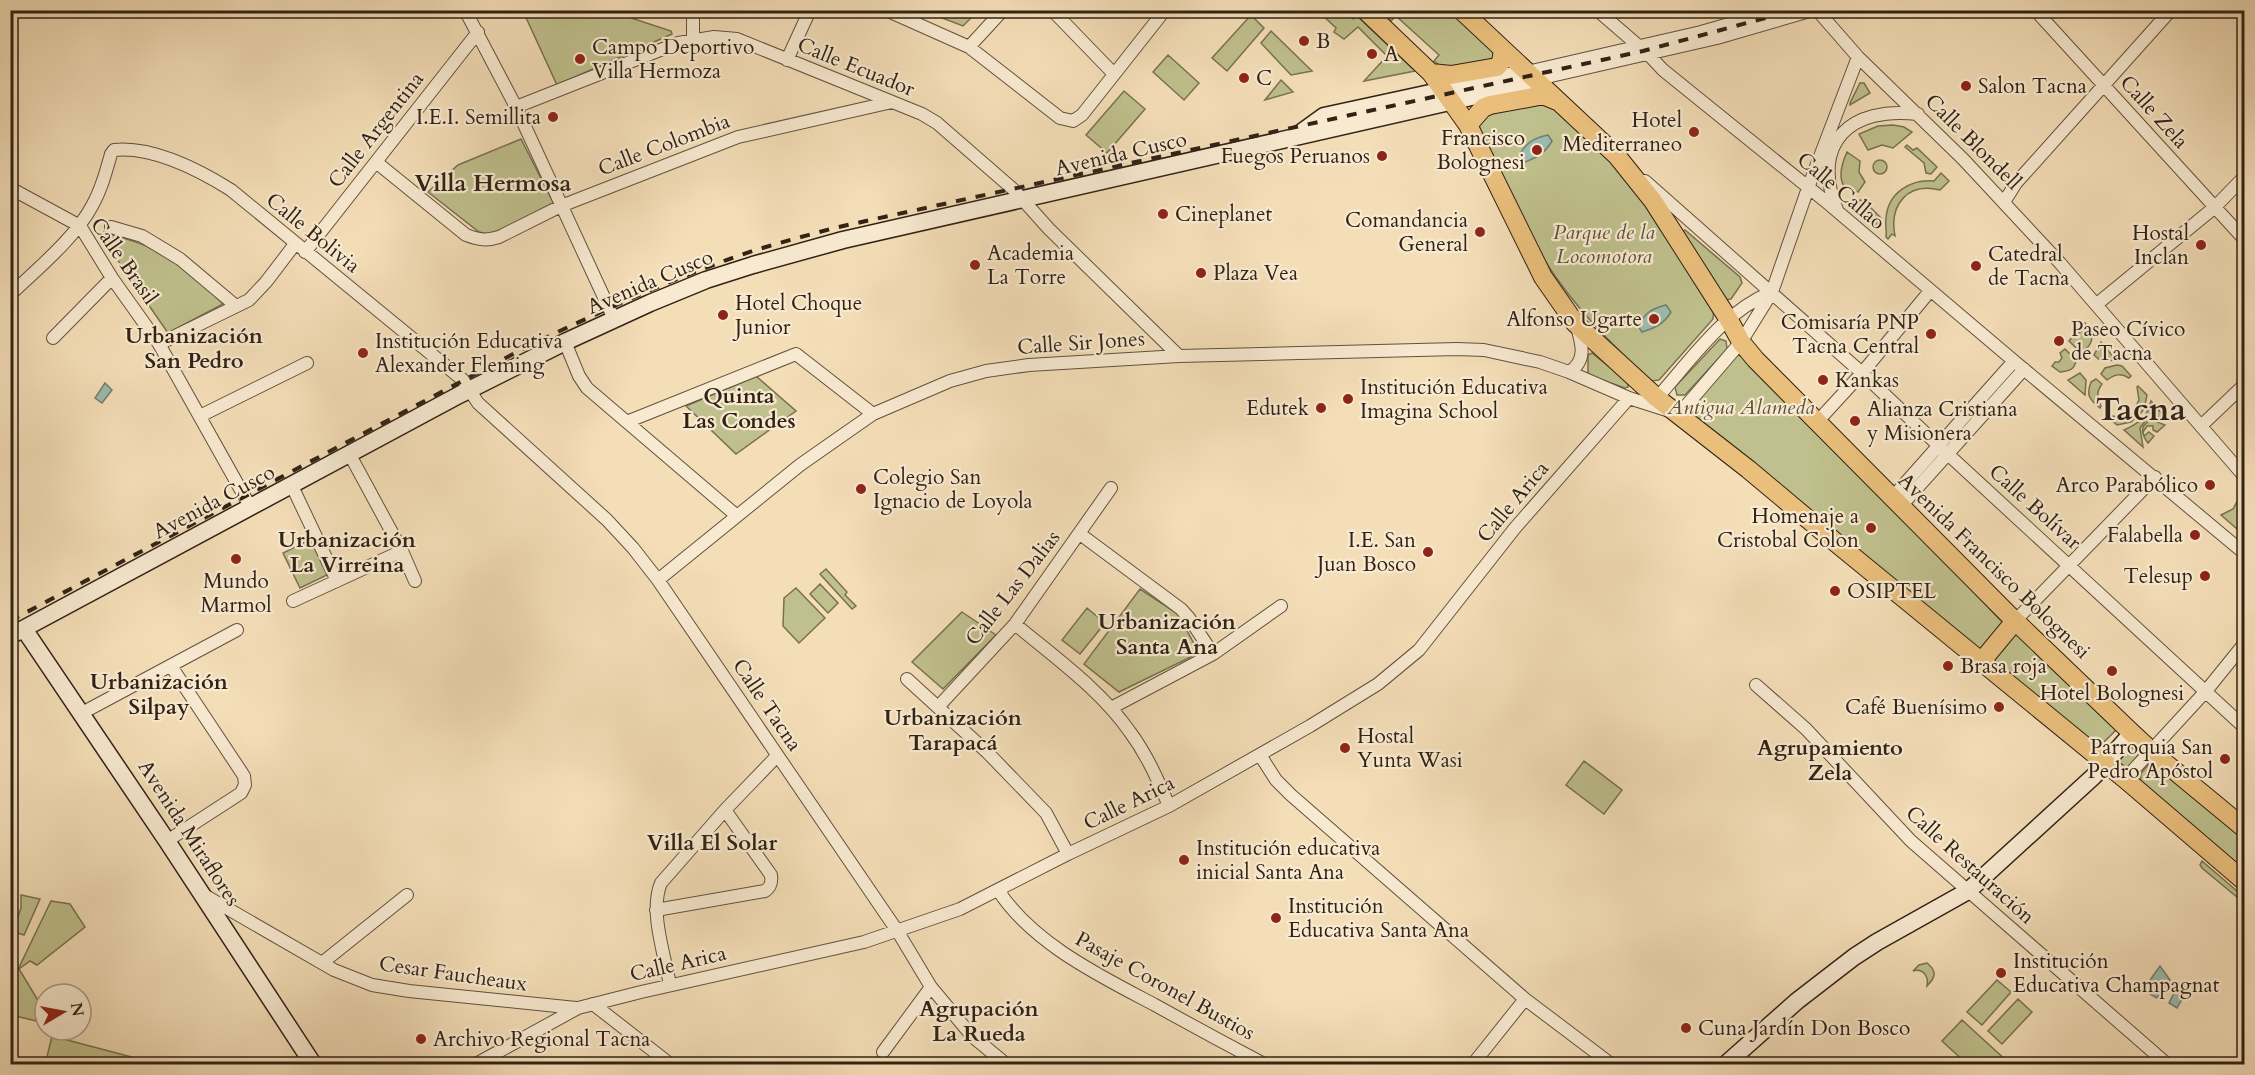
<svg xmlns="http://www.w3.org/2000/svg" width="2255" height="1075" font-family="Cardo,serif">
	<rect width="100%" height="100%" fill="#f4deb8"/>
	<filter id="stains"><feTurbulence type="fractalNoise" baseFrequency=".00333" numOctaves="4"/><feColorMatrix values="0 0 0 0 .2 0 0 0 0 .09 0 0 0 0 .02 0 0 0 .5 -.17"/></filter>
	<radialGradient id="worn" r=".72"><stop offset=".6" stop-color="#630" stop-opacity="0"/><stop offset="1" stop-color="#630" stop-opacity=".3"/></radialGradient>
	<path fill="#bfc08d" stroke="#787151" stroke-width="1.5" d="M 523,11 L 610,11 L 671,31 L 672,34 L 557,85 Z
		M 924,11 L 978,11 L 963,26 Z
		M 1318,11 L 1344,11 L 1353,19 L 1358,17 L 1415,71 L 1364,81 L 1387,56 L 1358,27 L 1344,39 L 1334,32 L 1336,28 Z
		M 1380,11 L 1452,11 L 1494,50 L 1493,65 L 1442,67 L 1434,61 L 1439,55 L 1396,16 L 1391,21 Z
		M 1251,15 L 1264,28 L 1227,71 L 1212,58 Z
		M 1271,31 L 1312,71 L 1291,75 L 1261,43 Z
		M 1168,55 L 1199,83 L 1184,100 L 1153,72 Z
		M 1281,80 L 1293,92 L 1265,100 Z
		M 1860,83 L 1864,83 L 1870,93 L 1850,105 L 1850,103 Z
		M 1124,91 L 1145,109 L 1107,153 L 1086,135 Z
		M 1546,101 L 1604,153 L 1631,182 L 1714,308 L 1713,319 L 1659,380 L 1651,381 C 1611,344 1574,307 1545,261 C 1520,220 1501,174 1480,130 L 1479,124 L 1482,114 Z
		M 1893,125 L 1904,127 L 1912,132 L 1893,148 L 1882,145 L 1868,150 L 1859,134 L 1878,126 Z
		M 521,139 L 555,206 L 498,232 L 488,234 L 479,232 L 428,192 L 458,165 Z
		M 1907,145 L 1913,150 L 1917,148 L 1937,167 L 1931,174 L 1926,173 L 1924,163 L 1905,147 Z
		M 1847,152 L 1860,161 L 1859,172 L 1865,182 L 1858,192 L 1848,188 L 1846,189 C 1837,179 1842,163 1847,152 Z
		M1873 167a7 7 0 1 1 14 0a7 7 0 1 1-14 0Z
		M 1941,173 L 1949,181 L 1940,190 C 1907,182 1889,205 1895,236 L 1892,234 L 1888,239 L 1886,237 C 1887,231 1885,225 1886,218 C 1888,193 1910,179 1934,181 Z
		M 1860,200 L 1864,201 L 1881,218 L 1875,227 L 1859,212 L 1853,204 Z
		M 1685,230 L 1740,277 L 1742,283 L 1731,299 L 1724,300 L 1682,231 Z
		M 104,232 C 121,238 141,242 157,251 C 181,264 204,284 223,304 L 168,333 L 101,236 Z
		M 2085,323 C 2095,336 2094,344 2081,353 L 2069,341 L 2073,336 L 2078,335 Z
		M 1720,339 L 1726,341 L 1727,349 L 1685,395 L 1677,395 L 1675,387 Z
		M 2101,342 L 2116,360 L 2101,361 L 2094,355 Z
		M 2065,349 L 2076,360 C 2075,370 2069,371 2060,372 L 2052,366 L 2055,362 L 2059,362 L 2062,358 L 2060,353 Z
		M 1592,353 L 1628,382 L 1628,387 L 1625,388 L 1588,375 L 1588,355 Z
		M 1735,355 L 1742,356 L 1938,554 L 2003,623 L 1982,650 L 1976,650 L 1693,415 L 1692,408 Z
		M 2117,365 L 2122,366 L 2131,376 L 2129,378 C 2121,373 2115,374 2107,380 L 2101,374 L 2105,368 Z
		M 2080,373 L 2086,380 L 2085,395 L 2068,380 Z
		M 756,376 L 796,411 L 736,454 L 686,406 Z
		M 2096,379 L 2102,384 C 2096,392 2097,398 2101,406 L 2100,408 C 2089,399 2086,395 2091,382 Z
		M 2138,386 L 2147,395 L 2144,409 L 2140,414 L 2135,408 L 2139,400 L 2137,387 Z
		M 2151,401 L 2168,421 L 2152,417 L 2145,421 L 2140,428 L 2143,447 L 2124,430 C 2139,423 2147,418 2151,401 Z
		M 2130,413 L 2135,418 L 2131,422 L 2117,425 L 2108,417 L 2109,415 L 2117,417 Z
		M 2152,420 L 2165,425 L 2157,432 L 2153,430 L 2153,426 L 2147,426 L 2143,432 L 2144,436 L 2149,432 L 2154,436 L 2148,443 C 2141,434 2139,424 2152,420 Z
		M 2240,496 L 2244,501 L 2244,535 L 2221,515 L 2233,509 Z
		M 311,539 L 327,575 L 300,588 L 283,553 Z
		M 826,569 L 847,592 L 845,595 L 856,606 L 852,609 L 820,574 Z
		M 820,584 L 838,603 L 828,613 L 810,594 Z
		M 796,588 L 825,618 L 799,643 L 783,626 L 784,598 Z
		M 1140,589 L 1178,614 L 1199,653 L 1119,692 L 1084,664 Z
		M 1087,608 L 1105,623 L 1080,654 L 1062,640 Z
		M 962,612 L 996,635 L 943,689 L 912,662 Z
		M 2013,630 L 2118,728 L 2097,749 L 1993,663 L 1993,656 Z
		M 2127,747 L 2133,748 L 2138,754 L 2137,759 L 2130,768 L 2124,769 L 2119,763 L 2119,758 Z
		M 1584,761 L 1622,790 L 1604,814 L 1566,785 Z
		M 2151,762 L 2244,836 L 2244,871 L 2140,785 L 2141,773 Z
		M 2202,861 L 2244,897 L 2244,903 L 2202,868 L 2200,865 Z
		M 21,895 L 40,899 L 24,935 L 11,931 L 11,922 L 17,920 L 21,908 Z
		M 51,901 L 70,904 L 85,927 L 37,965 L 30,961 L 19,969 L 45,1012 L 45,1023 L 11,1015 L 11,984 Z
		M 1927,963 C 1937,971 1936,977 1927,986 C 1929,976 1923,968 1913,971 L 1919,965 Z
		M 1997,980 L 2011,992 L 1982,1025 L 1967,1012 Z
		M 2018,999 L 2032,1012 L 2002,1044 L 1988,1031 Z
		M 1962,1020 L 2008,1062 L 2006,1064 L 1967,1064 L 1942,1041 Z
		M 52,1036 L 158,1064 L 57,1064 L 46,1061 Z"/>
	<path fill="#9cbcaf" stroke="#717e71" stroke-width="1.5" d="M 1548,135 L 1552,141 C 1545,153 1538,157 1525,162 L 1520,154 C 1527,142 1534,138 1548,135 Z
		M 1666,305 L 1671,312 C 1664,324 1655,328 1642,332 L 1638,326 C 1646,312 1651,309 1666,305 Z
		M 105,383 L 112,390 L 102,403 L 95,398 Z
		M 2160,966 L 2170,980 L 2157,998 L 2143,990 Z
		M 2178,985 L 2185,994 L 2177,1008 L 2169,1003 Z"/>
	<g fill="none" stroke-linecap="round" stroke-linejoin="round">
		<g stroke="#62513e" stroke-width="14">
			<path id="street" d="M 465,10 L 516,107 L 614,319
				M 693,10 L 693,39
				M 886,10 L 969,47 L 1060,118 L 1073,121 L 1082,115 L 1165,10
				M 1052,10 L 1114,74
				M 1597,10 L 1648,54 L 1663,70 L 1824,200 L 2014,361 L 2244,553
				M 1817,10 L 1858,57 L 1963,159 L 2060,263 L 2244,476
				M 2035,10 L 2244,239
				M 969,47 L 1003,10
				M 787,60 L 810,10
				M 1527,72 L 1701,32 L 1778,10
				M 1537,82 L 1551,76 L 1717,38 L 1813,10
				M 516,107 L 678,43 L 714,37 L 737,39 L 922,114 L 937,123 L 1014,190 L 1049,229 L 1179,356
				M 376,162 L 466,235 C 479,240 487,241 499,237 L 561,206 L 738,137 L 892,102
				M 1645,181 L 1862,373 L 1939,446 L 2244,727
				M 10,188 L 80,226 L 112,278 L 159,344 L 251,508
				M 2004,202 L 2016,183 L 2171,10
				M 1837,210 C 1810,142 1851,106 1918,114
				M 111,227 L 142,236 L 180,259 L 236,306
				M 305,252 L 478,32
				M 10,295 C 36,270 75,238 92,206 C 101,190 106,172 111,154 L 114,150 C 153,146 199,170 231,190 L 463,380 L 478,403 L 607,520 L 633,548 L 658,580 L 898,932 L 931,987 L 972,1036 L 1006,1064
				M 2097,304 L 2215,207 L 2244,177
				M 53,338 L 112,278
				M 565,342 L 579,376 L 587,388 L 737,516
				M 159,344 L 249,300 L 266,282 L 295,244
				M 1569,372 C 1587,361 1582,344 1577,327
				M 1651,398 L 1657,398 C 1691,360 1724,311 1772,292
				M 200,416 L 307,363
				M 629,421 L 796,354 L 873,414
				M 1817,422 L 1862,373 L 1930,291
				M 2201,426 L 2244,385
				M 350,455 L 402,551 L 415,581
				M 292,486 L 337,581
				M 1892,498 L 2014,361
				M 1901,506 L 2024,369
				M 1080,534 L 1181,609 L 1189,618 L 1213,654
				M 658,580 L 800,465 L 840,437 L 873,414 L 950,381 L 986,371 L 1029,365 L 1179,356 L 1457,349 L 1484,350 L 1540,362 L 1569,372 L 1629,398 L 1679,414 L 1741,342 L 1772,292 L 1808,188 L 1858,57
				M 293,601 L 402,551
				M 2015,621 L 2155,477
				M 1015,624 C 1054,657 1100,689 1130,732 C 1147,755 1158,780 1169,806
				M 907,679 L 987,752 L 1046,813 L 1068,854
				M 1756,685 L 1806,729 L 1911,841 L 2167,1064
				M 938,707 L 1015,624 L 1111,488
				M 1111,708 L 1213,654 L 1281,606
				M 82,713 L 237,630
				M 1260,755 L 1276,780 L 1291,795 L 1525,999 L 1611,1064
				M 2125,779 L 2206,691 L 2244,644
				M 167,841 L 241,793 L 245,785 L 244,776 L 171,666
				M 998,890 C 1032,943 1100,976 1155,1005 C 1191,1025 1228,1045 1264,1064
				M 204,895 L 334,970 L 372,985 L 409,991 L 576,1008
				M 656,910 L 765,891 C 771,887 772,882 771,875 L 725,810
				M 322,963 L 407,895
				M 670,985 C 665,956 649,911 661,883 L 725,810 L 777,756
				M 593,1004 L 670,1064
				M 883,1052 L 931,987
				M 476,1064 L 578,1008 L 641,992 L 864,942 L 960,909 L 1068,854 L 1169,806 L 1310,726 L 1378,684 L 1419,650 L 1515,528 L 1629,398
				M 1473,1064 L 1525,999"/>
		</g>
		<g stroke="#312215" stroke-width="19">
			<path id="secondary" d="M 1299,134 L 1324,116 L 1527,72
				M 24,629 L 167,841 L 313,1064
				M 10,636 L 459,395 L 565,342 L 650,303 L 706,280 L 753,265 L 843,240 L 1537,82
				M 1726,1064 L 1797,1001 L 1854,957 L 1877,942 L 1968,891 L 2094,776 L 2132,733"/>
		</g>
		<g stroke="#312215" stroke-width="20">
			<path id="primary" d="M 1365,10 L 1431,73 L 1468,125 L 1543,277 L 1575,323 L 1657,398 L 1748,469 L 1840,546 L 2125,779 L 2244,881
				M 1461,10 L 1617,156 L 1653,201 L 1729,320 L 1741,342 L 1755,359 L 2010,616 L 2132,733 L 2158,757 L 2244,828
				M 1431,73 L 1451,75 L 1497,67 L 1501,62 L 1503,50
				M 1468,125 L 1483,108 L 1490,105 L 1539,96 L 1545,96 L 1557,101
				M 1981,662 L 2015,621"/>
		</g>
		<use href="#street" stroke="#f8ead1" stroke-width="12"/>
		<use href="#secondary" stroke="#f8ead1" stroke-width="16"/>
		<use href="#primary" stroke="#eabf7c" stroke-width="18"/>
		<path stroke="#312215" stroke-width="4" stroke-dasharray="10 10" stroke-linecap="butt" d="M 10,621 L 532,344 C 592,316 653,287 716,264 C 754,249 794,239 834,228 L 1643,51 L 1795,10"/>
	</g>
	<g fill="#8f2418" stroke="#f8ead1" stroke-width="2">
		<circle cx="1304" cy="41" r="6"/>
		<circle cx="1372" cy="54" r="6"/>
		<circle cx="580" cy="59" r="6"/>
		<circle cx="1244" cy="78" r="6"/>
		<circle cx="1966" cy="86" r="6"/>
		<circle cx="553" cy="117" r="6"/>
		<circle cx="1694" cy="132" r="6"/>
		<circle cx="1537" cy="150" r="6"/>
		<circle cx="1382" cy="156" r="6"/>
		<circle cx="1163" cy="214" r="6"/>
		<circle cx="1480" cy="232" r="6"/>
		<circle cx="2201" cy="245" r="6"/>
		<circle cx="975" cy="265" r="6"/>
		<circle cx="1976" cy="266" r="6"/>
		<circle cx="1201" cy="273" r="6"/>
		<circle cx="723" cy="315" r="6"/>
		<circle cx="1654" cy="319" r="6"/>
		<circle cx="1931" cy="334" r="6"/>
		<circle cx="2059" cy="341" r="6"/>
		<circle cx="363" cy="353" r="6"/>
		<circle cx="1823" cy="380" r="6"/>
		<circle cx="1348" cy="399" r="6"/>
		<circle cx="1321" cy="408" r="6"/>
		<circle cx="1855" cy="421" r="6"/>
		<circle cx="2210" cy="485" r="6"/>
		<circle cx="861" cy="489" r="6"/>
		<circle cx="1871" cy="528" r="6"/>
		<circle cx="2195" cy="535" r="6"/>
		<circle cx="1428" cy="552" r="6"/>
		<circle cx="236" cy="559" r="6"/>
		<circle cx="2205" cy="576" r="6"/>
		<circle cx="1835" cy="591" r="6"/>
		<circle cx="1948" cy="666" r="6"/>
		<circle cx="2112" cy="671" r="6"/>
		<circle cx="1999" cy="707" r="6"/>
		<circle cx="1345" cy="748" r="6"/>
		<circle cx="2225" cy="759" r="6"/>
		<circle cx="1184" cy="860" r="6"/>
		<circle cx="1276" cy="918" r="6"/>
		<circle cx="2001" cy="973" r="6"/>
		<circle cx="1686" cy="1028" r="6"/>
		<circle cx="421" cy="1039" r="6"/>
	</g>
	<g text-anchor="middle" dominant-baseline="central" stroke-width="4.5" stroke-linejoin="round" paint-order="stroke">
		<g font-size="21" fill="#312215" stroke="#f8ead1" text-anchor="start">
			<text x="1316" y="41">B</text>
			<text x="592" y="47">Campo Deportivo<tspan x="592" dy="24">Villa Hermoza</tspan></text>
			<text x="1384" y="54">A</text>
			<text x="1256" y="78">C</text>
			<text x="1978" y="86">Salon Tacna</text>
			<text x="541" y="117" text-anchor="end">I.E.I. Semillita</text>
			<text x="1682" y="120" text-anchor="end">Hotel<tspan x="1682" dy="24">Mediterraneo</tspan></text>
			<text x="1525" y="138" text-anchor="end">Francisco<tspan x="1525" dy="24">Bolognesi</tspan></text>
			<text x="1370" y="156" text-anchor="end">Fuegos Peruanos</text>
			<text x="1175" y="214">Cineplanet</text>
			<text x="1468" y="220" text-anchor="end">Comandancia<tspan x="1468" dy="24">General</tspan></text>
			<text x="2189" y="233" text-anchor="end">Hostal<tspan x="2189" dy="24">Inclan</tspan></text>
			<text x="987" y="253">Academia<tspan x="987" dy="24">La Torre</tspan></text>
			<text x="1988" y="254">Catedral<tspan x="1988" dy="24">de Tacna</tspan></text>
			<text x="1213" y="273">Plaza Vea</text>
			<text x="735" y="303">Hotel Choque<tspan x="735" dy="24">Junior</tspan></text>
			<text x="1642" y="319" text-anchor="end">Alfonso Ugarte</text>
			<text x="1919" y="322" text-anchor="end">Comisaría PNP<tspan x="1919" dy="24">Tacna Central</tspan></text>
			<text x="2071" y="329">Paseo Cívico<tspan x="2071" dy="24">de Tacna</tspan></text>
			<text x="375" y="341">Institución Educativa<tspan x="375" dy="24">Alexander Fleming</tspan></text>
			<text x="1835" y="380">Kankas</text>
			<text x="1360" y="387">Institución Educativa<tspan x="1360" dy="24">Imagina School</tspan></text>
			<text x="1309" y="408" text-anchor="end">Edutek</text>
			<text x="1867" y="409">Alianza Cristiana<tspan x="1867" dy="24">y Misionera</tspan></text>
			<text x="873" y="477">Colegio San<tspan x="873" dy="24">Ignacio de Loyola</tspan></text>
			<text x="2198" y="485" text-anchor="end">Arco Parabólico</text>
			<text x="1859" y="516" text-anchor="end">Homenaje a<tspan x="1859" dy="24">Cristobal Colon</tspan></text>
			<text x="2183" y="535" text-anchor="end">Falabella</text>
			<text x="1416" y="540" text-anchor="end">I.E. San<tspan x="1416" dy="24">Juan Bosco</tspan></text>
			<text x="2193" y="576" text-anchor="end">Telesup</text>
			<text x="236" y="581" text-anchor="middle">Mundo<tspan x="236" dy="24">Marmol</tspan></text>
			<text x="1847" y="591">OSIPTEL</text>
			<text x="1960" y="666">Brasa roja</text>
			<text x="2112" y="693" text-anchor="middle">Hotel Bolognesi</text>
			<text x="1987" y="707" text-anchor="end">Café Buenísimo</text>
			<text x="1357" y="736">Hostal<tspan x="1357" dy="24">Yunta Wasi</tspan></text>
			<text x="2213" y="747" text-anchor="end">Parroquia San<tspan x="2213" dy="24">Pedro Apóstol</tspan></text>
			<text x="1196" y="848">Institución educativa<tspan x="1196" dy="24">inicial Santa Ana</tspan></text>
			<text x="1288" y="906">Institución<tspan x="1288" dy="24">Educativa Santa Ana</tspan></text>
			<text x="2013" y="961">Institución<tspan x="2013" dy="24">Educativa Champagnat</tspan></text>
			<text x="1698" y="1028">Cuna Jardín Don Bosco</text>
			<text x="433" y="1039">Archivo Regional Tacna</text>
		</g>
		<g font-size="21" fill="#312215" stroke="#f8ead1">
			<text transform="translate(856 67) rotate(22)">Calle Ecuador</text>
			<text transform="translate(2154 112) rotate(48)">Calle Zela</text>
			<text transform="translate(376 130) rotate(-52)">Calle Argentina</text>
			<text transform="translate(1973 142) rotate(45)">Calle Blondell</text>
			<text transform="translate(664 145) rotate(-21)">Calle Colombia</text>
			<text transform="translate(1121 154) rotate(-13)">Avenida Cusco</text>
			<text transform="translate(1841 191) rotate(40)">Calle Callao</text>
			<text transform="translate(313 233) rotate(39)">Calle Bolivia</text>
			<text transform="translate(124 261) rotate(55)">Calle Brasil</text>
			<text transform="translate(650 282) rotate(-23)">Avenida Cusco</text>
			<text transform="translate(1081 343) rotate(-4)">Calle Sir Jones</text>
			<text transform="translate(214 502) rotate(-28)">Avenida Cusco</text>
			<text transform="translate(1513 502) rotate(-50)">Calle Arica</text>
			<text transform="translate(2035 507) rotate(42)">Calle Bolívar</text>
			<text transform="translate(1994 566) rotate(44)">Avenida Francisco Bolognesi</text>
			<text transform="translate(1013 588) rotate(-52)">Calle Las Dalias</text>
			<text transform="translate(767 705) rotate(56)">Calle Tacna</text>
			<text transform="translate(1129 803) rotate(-26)">Calle Arica</text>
			<text transform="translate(189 833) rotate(57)">Avenida Miraflores</text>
			<text transform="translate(1970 865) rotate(42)">Calle Restauración</text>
			<text transform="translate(678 964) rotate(-13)">Calle Arica</text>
			<text transform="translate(453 974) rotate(8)">Cesar Faucheaux</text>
			<text transform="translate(1165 986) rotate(29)">Pasaje Coronel Bustios</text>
		</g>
		<g font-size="21" font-style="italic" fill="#5c5139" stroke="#f8ead1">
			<text x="1604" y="232">Parque de la<tspan x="1604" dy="24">Locomotora</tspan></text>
			<text x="1741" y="407">Antigua Alameda</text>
		</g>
		<g font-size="22" font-weight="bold" fill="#312215" stroke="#f8ead1">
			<text x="194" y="336">Urbanización<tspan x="194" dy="25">San Pedro</tspan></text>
			<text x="739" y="396">Quinta<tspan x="739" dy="25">Las Condes</tspan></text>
			<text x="347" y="540">Urbanización<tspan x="347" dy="25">La Virreina</tspan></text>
			<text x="1167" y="622">Urbanización<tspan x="1167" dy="25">Santa Ana</tspan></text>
			<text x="159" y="682">Urbanización<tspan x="159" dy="25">Silpay</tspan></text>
			<text x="953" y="718">Urbanización<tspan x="953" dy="25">Tarapacá</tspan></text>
			<text x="1830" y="748">Agrupamiento<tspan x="1830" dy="25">Zela</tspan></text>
			<text x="712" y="843">Villa El Solar</text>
			<text x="979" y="1009">Agrupación<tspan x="979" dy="25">La Rueda</tspan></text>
		</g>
		<g font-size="24" font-weight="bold" fill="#312215" stroke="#f8ead1">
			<text x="493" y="183">Villa Hermosa</text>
		</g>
		<g font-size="33" font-weight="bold" fill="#312215" stroke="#f8ead1">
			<text x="2141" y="409">Tacna</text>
		</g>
	</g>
	<rect width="2255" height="1075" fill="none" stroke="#f4deb8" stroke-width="36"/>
	<rect x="12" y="12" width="2231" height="1051" fill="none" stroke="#312215" stroke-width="3"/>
	<rect x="18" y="18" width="2219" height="1039" fill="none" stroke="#312215" stroke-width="1.5"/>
	<g transform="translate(63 1012) rotate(80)"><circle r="28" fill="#f8ead1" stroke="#a89a86" stroke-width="1.5"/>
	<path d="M0-4.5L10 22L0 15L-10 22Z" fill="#8f2418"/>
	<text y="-9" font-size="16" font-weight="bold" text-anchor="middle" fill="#312215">N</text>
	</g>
	<rect width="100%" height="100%" filter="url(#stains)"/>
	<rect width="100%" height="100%" fill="url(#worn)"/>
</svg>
